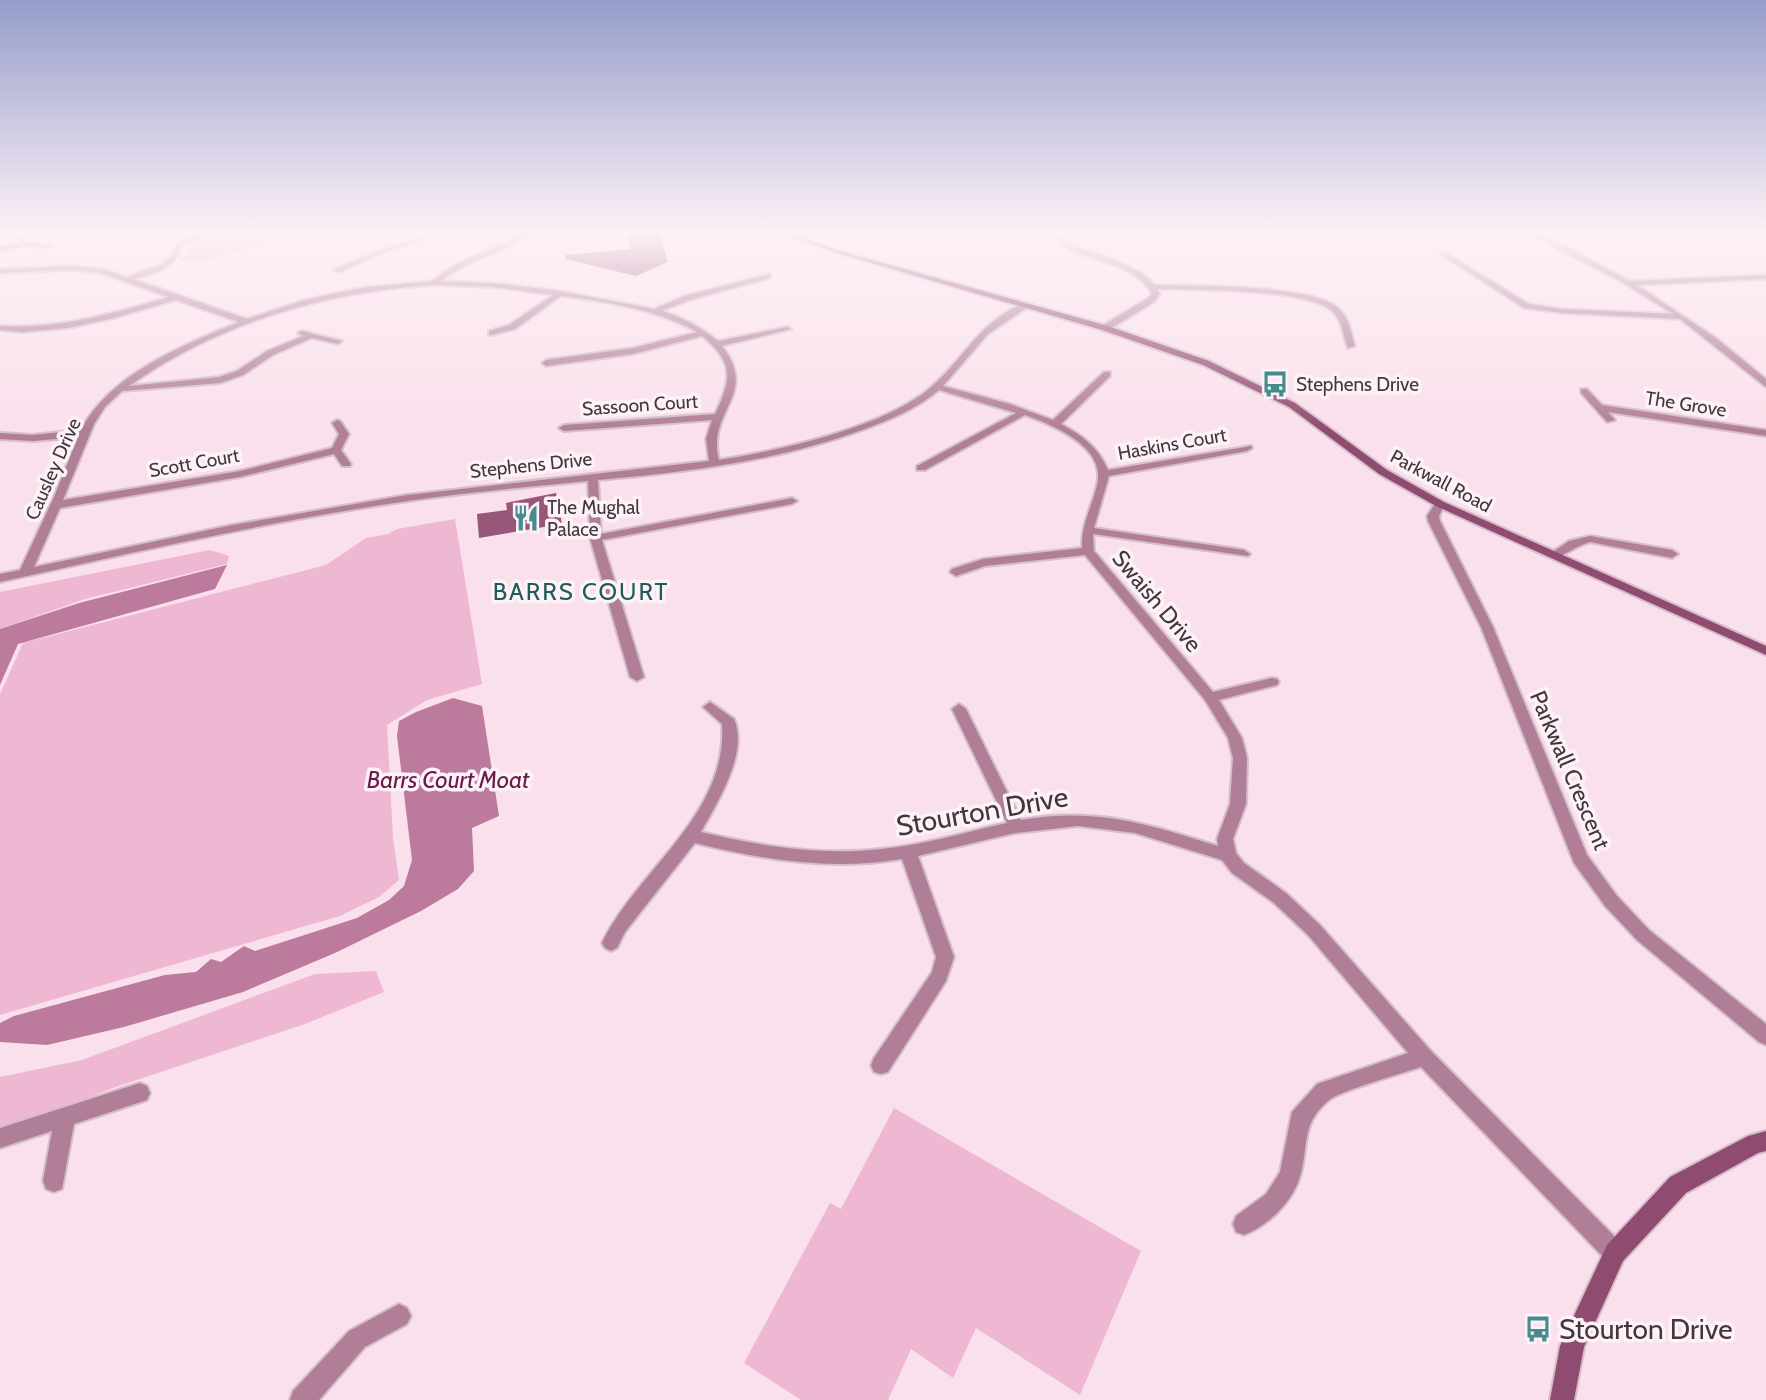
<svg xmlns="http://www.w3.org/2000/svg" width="1766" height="1400" font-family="Cabin,sans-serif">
	<rect width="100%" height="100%" fill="#fae0ec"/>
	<path fill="#eeb7d2" d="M 209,234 L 296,234 L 206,261 L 177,261 L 184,257 L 191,242 Z
		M 455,519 L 482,684 L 427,700 L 387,725 L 393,838 L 399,880 L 379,897 L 340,916 L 0,1015 L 0,694 L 23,643 L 326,565 L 366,538 L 388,534 L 397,529 Z
		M 210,550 L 229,556 L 227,564 L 85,599 L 0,629 L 0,592 Z
		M 376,971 L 384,992 L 305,1024 L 110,1089 L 22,1124 L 0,1129 L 0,1077 L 82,1060 L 315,974 Z
		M 894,1108 L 1141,1251 L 1080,1395 L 976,1328 L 953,1378 L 911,1349 L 888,1400 L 801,1400 L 744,1363 L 830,1203 L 841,1209 Z"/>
	<path fill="#bc7a9c" d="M 227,565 L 215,589 L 18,644 L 0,685 L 0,629 L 79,603 Z
		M 453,698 L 482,706 L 499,816 L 472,828 L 474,871 L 458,889 L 421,911 L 335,953 L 243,992 L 124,1027 L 47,1045 L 0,1042 L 0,1023 L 14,1016 L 165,975 L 196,972 L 211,959 L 221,962 L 244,946 L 255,951 L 357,918 L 389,900 L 404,886 L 412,860 L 397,736 L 399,721 L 416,712 Z"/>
	<path fill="#965779" d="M 627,234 L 660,234 L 668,262 L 636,276 L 565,259 L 565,255 L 630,249 Z
		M 556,493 L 562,524 L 479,538 L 477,514 L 507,510 L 506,503 Z"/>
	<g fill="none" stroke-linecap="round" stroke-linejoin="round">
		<g stroke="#d5bec9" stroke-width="4">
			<path id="street" d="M 197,234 L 205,234 L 182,246 C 175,269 154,274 133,279 L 247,319 L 301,301 L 336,293 L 368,287 L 432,281 L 454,265 L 522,234 L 530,234 C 504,254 468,259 441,281 L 492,283 L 560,291 L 654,309 L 684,296 L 770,274 L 770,278 L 690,300 L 662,311 C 683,317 702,328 718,341 L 787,327 L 791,329 L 722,346 C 760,395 706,410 719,460 C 778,451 885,427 930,388 C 964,359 980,320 1025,303 L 1029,305 L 1028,307 L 988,334 L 943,386 L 1010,404 L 1053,420 L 1104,372 L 1110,372 L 1110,376 L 1061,424 C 1083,436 1098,447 1108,470 L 1251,446 L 1252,448 L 1247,451 L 1109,476 L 1094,528 L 1244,550 L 1250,554 L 1248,556 L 1093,534 L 1094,551 L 1213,692 L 1272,678 L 1277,679 L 1279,682 L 1277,685 L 1219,700 L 1242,738 L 1247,758 L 1246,804 L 1233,839 L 1236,853 L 1244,863 L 1286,893 L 1320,925 L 1431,1051 L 1623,1245 L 1626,1253 L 1623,1261 L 1615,1264 L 1607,1261 L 1421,1067 C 1403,1073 1340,1091 1329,1100 C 1301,1124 1309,1142 1301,1173 C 1294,1201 1269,1225 1244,1235 L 1236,1232 L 1233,1224 L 1236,1216 L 1266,1194 L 1280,1172 L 1292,1112 L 1317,1084 L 1408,1053 L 1308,935 L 1274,903 L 1232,873 L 1222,860 L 1135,833 L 1078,826 L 1015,833 L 918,856 L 954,957 L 946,981 L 888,1072 L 881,1074 L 874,1072 L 871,1065 L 874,1058 L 932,972 L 936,957 L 902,859 C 831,871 764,860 695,843 L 625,932 L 617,948 L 611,951 L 605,948 L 602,943 C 638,869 728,815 722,724 L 703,707 L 710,702 L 734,719 C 749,752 717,803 701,832 C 760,846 820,856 881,849 C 924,845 965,832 1007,823 L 952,709 L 959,704 L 966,709 L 1021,820 C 1097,807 1147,824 1218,846 L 1217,839 L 1230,804 L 1233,758 L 1228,738 L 1205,700 L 1085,555 L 985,566 L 956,576 L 950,572 L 952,569 L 983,559 L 1082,548 C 1081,524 1092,507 1097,485 C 1107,447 1053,425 1025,415 L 925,470 L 917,470 L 917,466 L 1016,413 L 939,390 C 917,409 889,420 862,430 C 777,461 689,472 598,480 L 601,534 L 792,498 L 797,501 L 792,504 L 602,540 L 644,677 L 637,681 L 630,677 L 590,538 L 588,481 C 528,487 468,492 408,501 C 271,521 135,552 0,582 L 0,574 L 20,570 L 54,497 L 78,437 L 33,441 L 0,439 L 0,433 L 33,435 L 81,430 C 110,374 183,345 239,322 L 176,300 L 114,318 L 68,328 L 23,332 L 0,330 L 0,326 C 59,329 112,314 168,297 L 101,273 L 71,270 L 0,273 L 0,269 L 71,266 L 102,269 L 126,277 L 163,264 L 173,253 L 177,244 ZM 434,285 L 492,287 L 553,295 L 509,325 L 489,331 L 489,335 L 492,335 L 515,329 L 561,296 C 608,302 655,309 697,332 L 633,348 L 546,360 L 542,363 L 546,366 L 633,354 L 702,336 C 734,362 732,379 715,414 L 564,425 L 559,428 L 564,431 L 712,420 L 706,439 L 709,461 L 407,495 L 232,525 L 34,567 L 60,508 L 240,477 L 334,454 L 342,466 L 350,466 L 351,464 L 341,450 L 349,434 L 340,421 L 337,420 L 332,423 L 339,434 L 332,448 L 240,471 L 63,500 L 94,424 L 105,407 L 122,391 L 220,383 L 243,375 L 273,355 L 312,338 L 338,344 L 342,341 L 302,331 L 298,333 L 303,336 L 267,351 L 237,371 L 219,377 L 129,386 C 218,323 327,291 434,285 Z
				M 432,234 L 441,234 L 385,252 L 340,272 L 333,270 L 381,250 Z
				M 1049,234 L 1056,234 L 1062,241 C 1087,252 1139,263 1154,285 C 1194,286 1308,284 1337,307 C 1349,316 1351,333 1355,346 L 1348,348 C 1343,337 1343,322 1334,313 C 1312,288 1192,290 1157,289 L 1160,294 L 1154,302 L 1108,330 L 1102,330 L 1102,326 L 1148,298 L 1152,294 C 1131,256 1074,265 1049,234 Z
				M 1528,234 L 1536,234 L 1565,246 L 1630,281 L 1766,275 L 1766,279 L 1637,285 L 1716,338 L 1766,379 L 1766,387 L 1680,319 L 1562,313 L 1524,308 L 1440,254 L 1446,253 L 1529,304 L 1562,309 L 1673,314 L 1622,282 Z
				M 1657,234 L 1665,234 L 1667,236 L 1664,238 Z
				M 22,236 L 27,242 L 51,246 L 48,248 L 24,246 L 0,251 L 0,247 L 20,243 L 19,238 Z
				M 1581,389 L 1587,389 L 1602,405 L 1766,430 L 1766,436 L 1608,412 L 1615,420 L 1607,422 L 1581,393 Z
				M 1440,501 L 1445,504 L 1439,516 L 1440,521 L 1493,627 L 1587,855 L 1617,896 L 1649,930 L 1766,1024 L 1766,1045 L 1759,1042 L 1637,940 L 1605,906 L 1574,863 L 1481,627 L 1428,521 L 1427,516 L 1436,502 Z
				M 1590,536 L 1672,550 L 1678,554 L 1672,558 L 1590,542 C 1576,546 1567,554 1554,559 L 1548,555 L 1569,541 Z
				M 140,1083 L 147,1086 L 150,1093 L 147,1100 L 74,1124 L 62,1189 L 54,1192 L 46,1189 L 43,1181 L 52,1131 L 0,1148 L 0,1128 Z
				M 399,1304 L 407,1308 L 411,1316 L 407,1324 L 365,1347 L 319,1400 L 290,1400 L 293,1391 L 349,1331 Z"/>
		</g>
		<g stroke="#d5bec9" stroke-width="4">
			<path id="secondary" d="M 785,234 L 794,234 L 837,250 L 1108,326 L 1209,361 L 1295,403 L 1387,470 L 1444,502 L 1766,646 L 1766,655 L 1436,506 L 1379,474 L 1289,407 L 1203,365 L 1102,330 L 833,252 Z
				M 1766,1131 L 1766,1151 L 1758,1153 L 1686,1193 L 1623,1261 L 1584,1347 L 1574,1400 L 1550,1400 L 1560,1346 L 1607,1245 L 1670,1177 L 1748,1136 Z"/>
		</g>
		<use href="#street" fill="#b07f97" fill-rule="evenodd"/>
		<use href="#secondary" fill="#904b71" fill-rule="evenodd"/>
	</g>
	<linearGradient id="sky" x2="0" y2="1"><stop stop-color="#969dca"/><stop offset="0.54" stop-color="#fdf1f6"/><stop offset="1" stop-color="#fdf1f6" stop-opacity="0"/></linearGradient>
	<rect width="1766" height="430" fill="url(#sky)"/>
	<defs>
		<g id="bus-bare" transform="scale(2.1)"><path d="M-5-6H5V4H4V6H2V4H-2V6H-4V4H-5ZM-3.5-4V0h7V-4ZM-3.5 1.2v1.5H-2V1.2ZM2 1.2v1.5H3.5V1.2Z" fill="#448c8d" stroke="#fdf2f7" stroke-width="2.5" paint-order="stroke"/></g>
		<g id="restaurant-bare" transform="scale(2.1)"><path d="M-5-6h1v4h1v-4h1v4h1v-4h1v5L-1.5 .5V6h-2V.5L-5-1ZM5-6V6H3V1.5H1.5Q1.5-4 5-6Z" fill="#448c8d" stroke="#fdf2f7" stroke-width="2.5" paint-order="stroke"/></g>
	</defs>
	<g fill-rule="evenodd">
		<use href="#bus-bare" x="1275" y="384"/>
		<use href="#restaurant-bare" x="526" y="518"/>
		<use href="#bus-bare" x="1538" y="1329"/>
	</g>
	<g text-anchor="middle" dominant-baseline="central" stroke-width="7" stroke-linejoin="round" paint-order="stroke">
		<g font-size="19" fill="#42383c" stroke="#fdf2f7" text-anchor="start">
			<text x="1296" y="384">Stephens Drive</text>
			<text x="547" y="507">The Mughal<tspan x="547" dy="22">Palace</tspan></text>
		</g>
		<g font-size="19" fill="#42383c" stroke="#fdf2f7">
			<text transform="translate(1686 404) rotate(9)">The Grove</text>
			<text transform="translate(640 405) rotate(-4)">Sassoon Court</text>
			<text transform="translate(1172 444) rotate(-10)">Haskins Court</text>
			<text transform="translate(194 463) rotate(-10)">Scott Court</text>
			<text transform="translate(531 465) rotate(-6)">Stephens Drive</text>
			<text transform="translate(53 469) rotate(-66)">Causley Drive</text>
			<text transform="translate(1441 481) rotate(28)">Parkwall Road</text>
		</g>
		<g font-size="23" fill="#42383c" stroke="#fdf2f7">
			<text transform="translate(1157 601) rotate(50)">Swaish Drive</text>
			<text transform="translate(1570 770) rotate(67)">Parkwall Crescent</text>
		</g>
		<g font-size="24" letter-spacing="2" fill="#1f5a5c" stroke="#fdf2f7">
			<text x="581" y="591">BARRS COURT</text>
		</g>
		<g font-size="24" font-style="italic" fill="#691a4a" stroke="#fdf2f7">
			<text x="448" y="779">Barrs Court Moat</text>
		</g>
		<g font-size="28" fill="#42383c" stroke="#fdf2f7">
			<text transform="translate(982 811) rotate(-10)">Stourton Drive</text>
		</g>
		<g font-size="28" fill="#42383c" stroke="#fdf2f7" text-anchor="start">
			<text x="1559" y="1329">Stourton Drive</text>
		</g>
	</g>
</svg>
